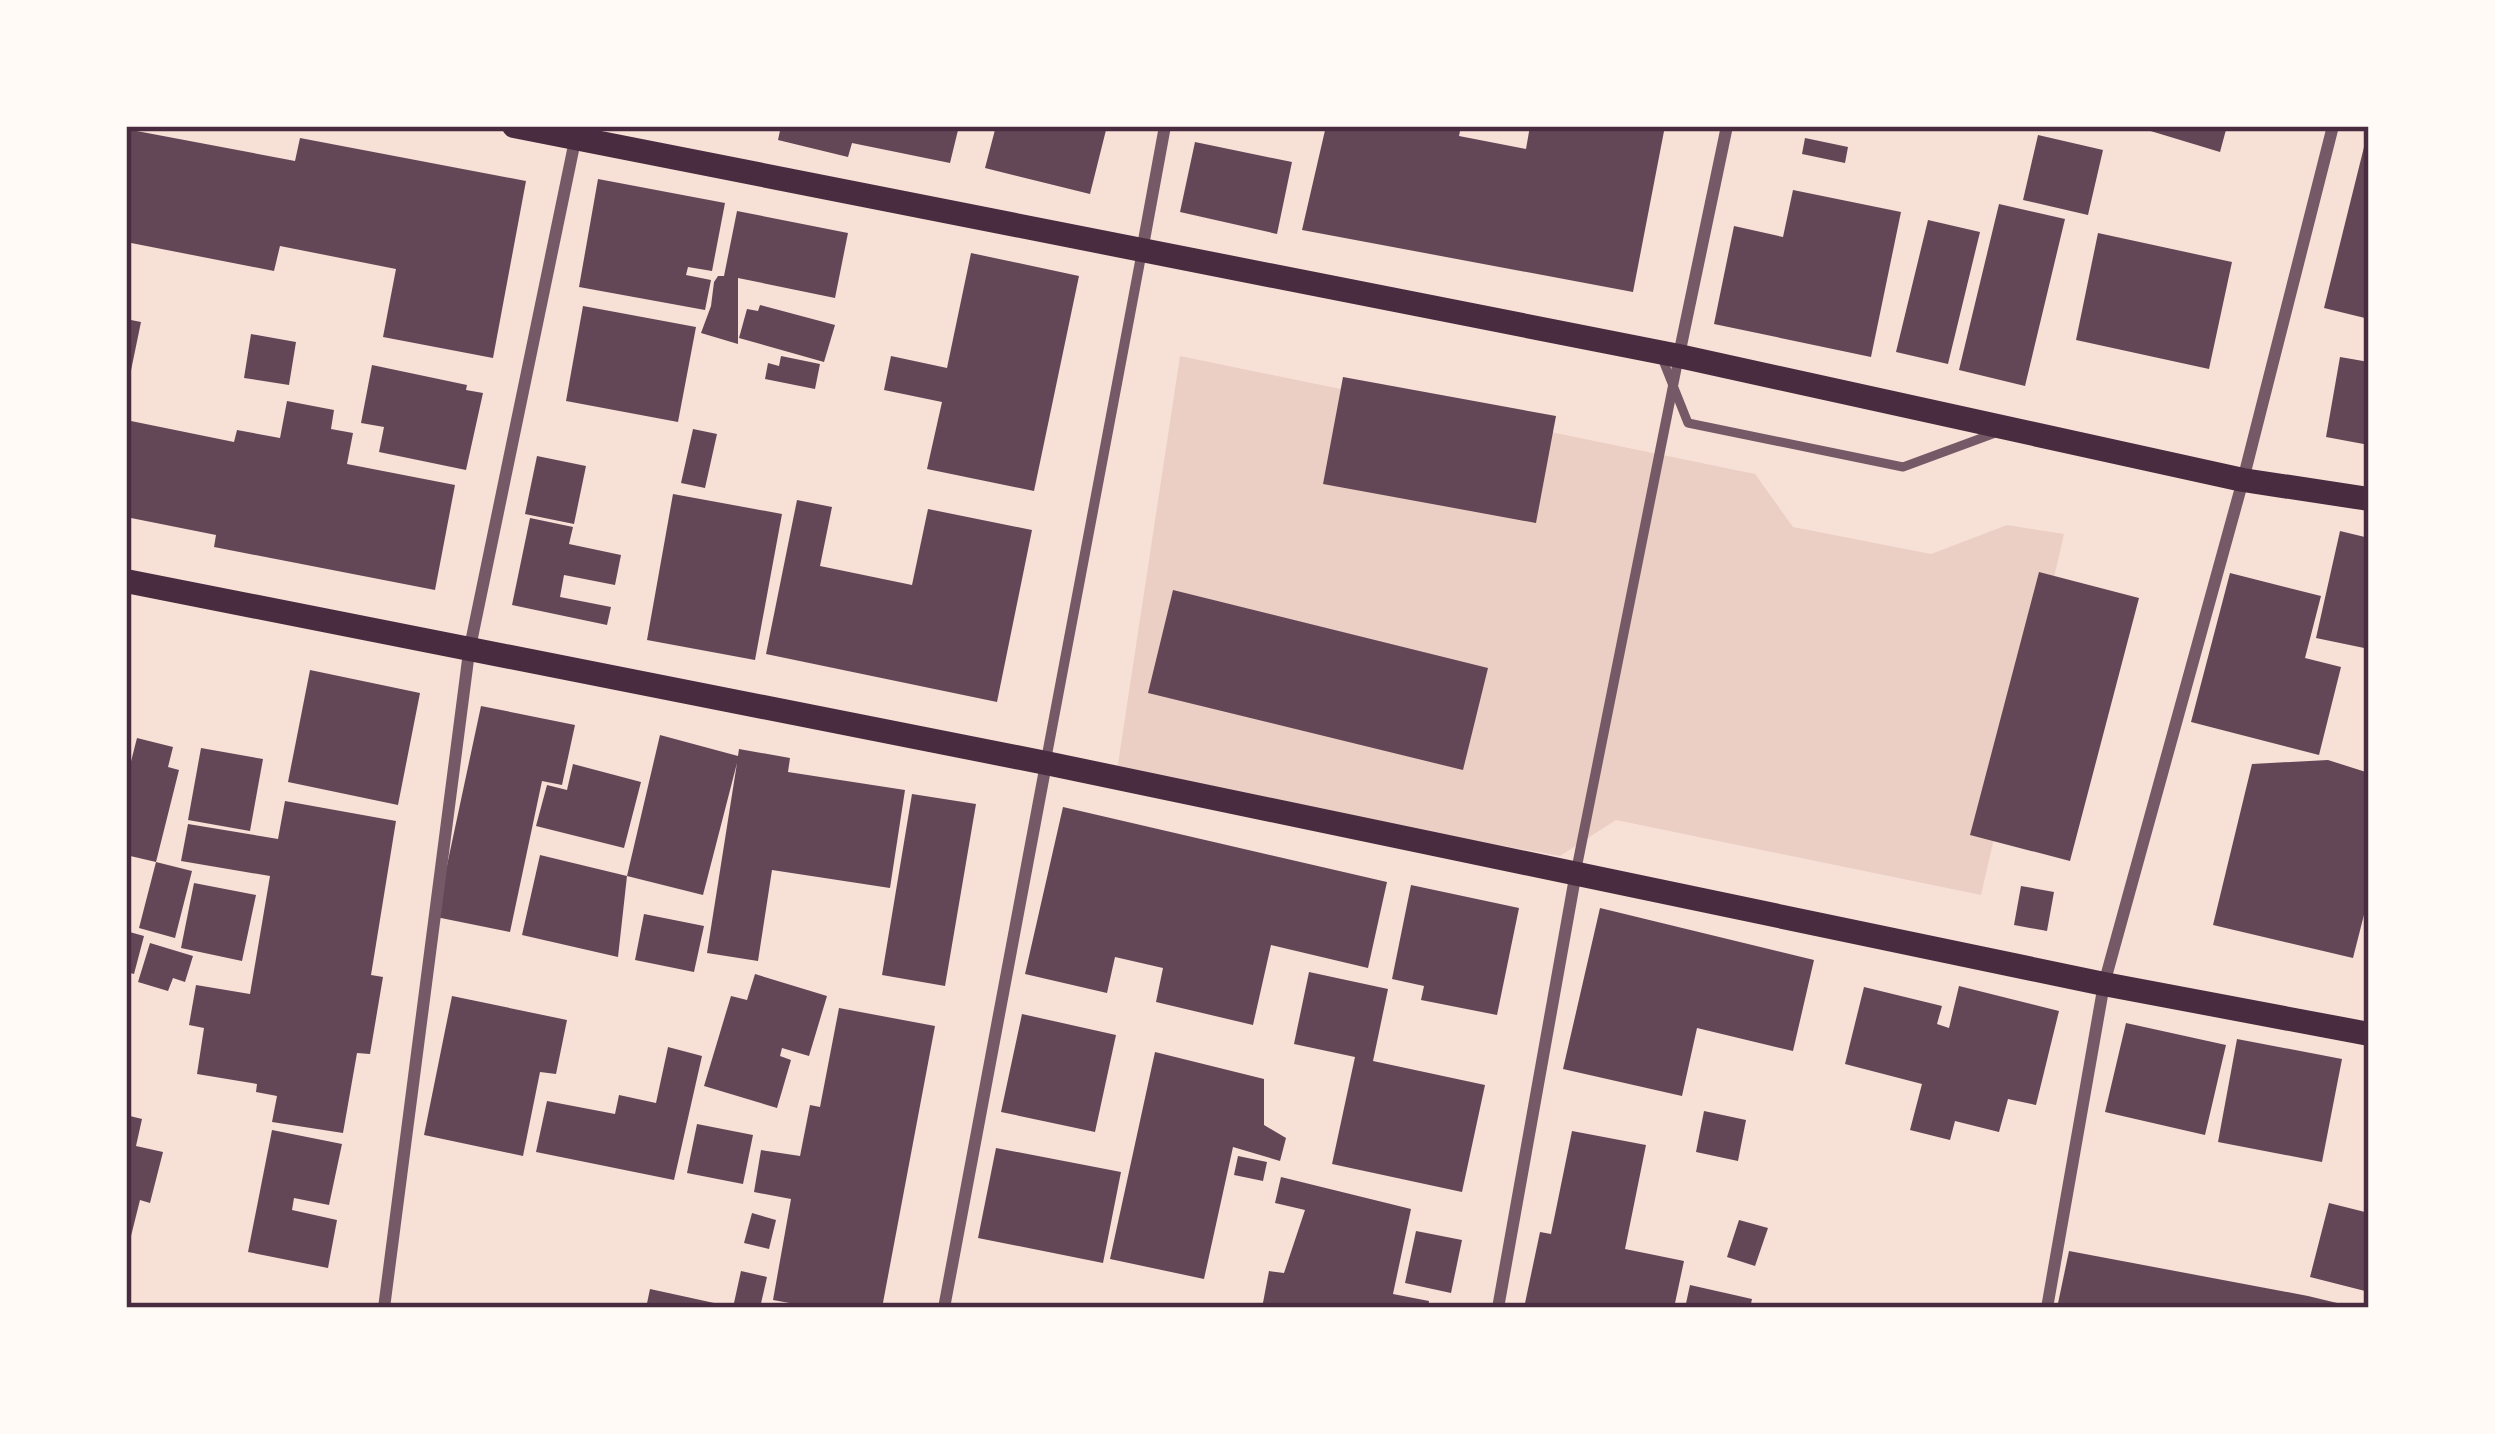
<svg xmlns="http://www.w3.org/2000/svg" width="2495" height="1434" font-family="Barlow,sans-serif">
	<rect width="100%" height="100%" fill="#f7e1d7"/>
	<path fill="#ebcfc5" d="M 1180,356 L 1755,474 L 1793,527 L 1931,554 L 2007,525 L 2064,534 L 1981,895 L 1616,820 L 1560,856 L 1116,777 Z"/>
	<path fill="#644757" d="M 781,126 L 959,126 L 950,163 L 852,143 L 848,157 L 778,140 Z
		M 996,126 L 1107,126 L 1090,194 L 985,168 Z
		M 1326,126 L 1461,126 L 1459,136 L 1526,149 L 1530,126 L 1665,126 L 1633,292 L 1302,230 Z
		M 2134,126 L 2227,126 L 2220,152 Z
		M 126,129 L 295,161 L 300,138 L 526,181 L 493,358 L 383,337 L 396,269 L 280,246 L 274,271 L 126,242 Z
		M 2038,135 L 2103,150 L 2088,215 L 2023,200 Z
		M 1805,138 L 1848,147 L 1845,163 L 1802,154 Z
		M 1195,142 L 1292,162 L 1277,234 L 1180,212 Z
		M 2365,143 L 2369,144 L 2369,319 L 2324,308 Z
		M 598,179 L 725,203 L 712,271 L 688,267 L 686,275 L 711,280 L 705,310 L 579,287 Z
		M 1793,190 L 1901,212 L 1871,357 L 1714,324 L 1734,226 L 1783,237 Z
		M 1999,204 L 2065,219 L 2025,386 L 1959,370 Z
		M 737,211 L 848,233 L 835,298 L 738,278 L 738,344 L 701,333 L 711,306 L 714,282 L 718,276 L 724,276 Z
		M 1928,220 L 1980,232 L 1948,364 L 1896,352 Z
		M 2098,233 L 2232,262 L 2209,369 L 2076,340 Z
		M 971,253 L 1079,276 L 1034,491 L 927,469 L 942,402 L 884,390 L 891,356 L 947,368 Z
		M 760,305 L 835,325 L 824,362 L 739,338 L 747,309 L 758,311 Z
		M 583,306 L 696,327 L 678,422 L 566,401 Z
		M 126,319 L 141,322 L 128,385 L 126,384 Z
		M 251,334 L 296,342 L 289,385 L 244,378 Z
		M 781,356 L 820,364 L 815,389 L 765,379 L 768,363 L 779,366 Z
		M 2340,357 L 2369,362 L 2369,445 L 2326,437 Z
		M 372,365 L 467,385 L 466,390 L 483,393 L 466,470 L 379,452 L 384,427 L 361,423 Z
		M 1343,377 L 1556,416 L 1536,523 L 1323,484 Z
		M 287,401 L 334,410 L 331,429 L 353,433 L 347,464 L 455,485 L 435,590 L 214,547 L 216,535 L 126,517 L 126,420 L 234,442 L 237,430 L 280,438 Z
		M 693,429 L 717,434 L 705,488 L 681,483 Z
		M 537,456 L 586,466 L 574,524 L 525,514 Z
		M 673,494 L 782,514 L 755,660 L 647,640 Z
		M 797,500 L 832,507 L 820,566 L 912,585 L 928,509 L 1032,530 L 997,702 L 766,654 Z
		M 530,518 L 573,527 L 569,544 L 621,555 L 615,585 L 564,575 L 560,597 L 611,607 L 607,625 L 512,605 Z
		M 2340,531 L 2369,538 L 2369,649 L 2316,638 Z
		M 2039,572 L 2139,598 L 2070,861 L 1970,835 Z
		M 2230,573 L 2321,596 L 2305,658 L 2341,667 L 2319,755 L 2191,722 Z
		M 1173,590 L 1488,668 L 1463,770 L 1148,693 Z
		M 310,670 L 420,693 L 398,805 L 288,782 Z
		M 481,706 L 575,725 L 562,785 L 542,781 L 510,932 L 436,917 Z
		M 660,735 L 738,756 L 739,749 L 790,758 L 788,772 L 905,790 L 890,888 L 772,870 L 758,961 L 707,953 L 737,763 L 703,895 L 627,876 Z
		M 137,738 L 173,747 L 168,767 L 179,770 L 156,862 L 126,855 L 126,781 Z
		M 201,748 L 263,759 L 250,831 L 188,820 Z
		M 2328,760 L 2369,773 L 2369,895 L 2353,958 L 2213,925 L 2252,764 Z
		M 573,764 L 641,782 L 624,848 L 536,826 L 547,785 L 567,790 Z
		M 912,794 L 976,804 L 945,986 L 882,975 Z
		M 285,801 L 396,821 L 371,975 L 383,977 L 370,1054 L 357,1053 L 343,1133 L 272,1122 L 277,1096 L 256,1092 L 257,1084 L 197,1074 L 204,1028 L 189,1025 L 196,985 L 250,994 L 270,876 L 181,861 L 188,824 L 278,839 Z
		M 1063,807 L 1387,882 L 1368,968 L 1271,945 L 1253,1025 L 1156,1002 L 1163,968 L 1115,957 L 1107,993 L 1025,974 Z
		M 540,855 L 627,876 L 618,957 L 522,935 Z
		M 156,862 L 192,871 L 175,938 L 139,928 Z
		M 194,883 L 256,895 L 242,961 L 181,948 Z
		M 1411,885 L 1519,908 L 1497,1015 L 1421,1000 L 1424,986 L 1392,979 Z
		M 2021,886 L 2054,892 L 2047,931 L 2014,925 Z
		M 1600,908 L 1814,960 L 1793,1051 L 1697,1028 L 1682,1096 L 1563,1069 Z
		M 644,914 L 704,926 L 694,972 L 635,960 Z
		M 126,931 L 144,936 L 134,974 L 126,972 Z
		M 150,943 L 193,956 L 185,982 L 173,978 L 168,991 L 138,982 Z
		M 1309,972 L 1388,989 L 1373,1061 L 1485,1085 L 1462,1192 L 1332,1164 L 1355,1057 L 1294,1044 Z
		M 755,974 L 827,996 L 809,1056 L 782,1048 L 780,1056 L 791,1060 L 777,1108 L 704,1086 L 731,996 L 747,1000 Z
		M 1959,986 L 2059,1011 L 2036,1105 L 2008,1099 L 1999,1132 L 1955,1121 L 1950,1140 L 1910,1130 L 1922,1084 L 1845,1064 L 1864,987 L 1942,1006 L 1937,1024 L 1949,1028 Z
		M 452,996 L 567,1020 L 556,1074 L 540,1072 L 523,1156 L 424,1135 Z
		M 839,1008 L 935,1026 L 882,1308 L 817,1308 L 773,1300 L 791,1199 L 754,1192 L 761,1150 L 800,1156 L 810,1105 L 820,1107 Z
		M 1022,1014 L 1116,1035 L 1095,1132 L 1001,1112 Z
		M 2126,1023 L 2226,1045 L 2205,1135 L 2105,1112 Z
		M 2237,1039 L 2342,1059 L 2322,1162 L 2218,1142 Z
		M 668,1047 L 702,1056 L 674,1180 L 536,1152 L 547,1101 L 615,1114 L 619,1095 L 656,1103 Z
		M 1155,1052 L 1264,1079 L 1264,1125 L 1286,1138 L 1280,1161 L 1233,1147 L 1204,1279 L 1110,1259 Z
		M 1704,1111 L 1746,1120 L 1738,1161 L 1696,1152 Z
		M 126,1115 L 142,1119 L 136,1146 L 163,1152 L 150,1203 L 140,1200 L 131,1236 L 126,1235 Z
		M 697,1124 L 753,1135 L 743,1184 L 687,1173 Z
		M 272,1130 L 342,1144 L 329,1205 L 294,1198 L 292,1210 L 337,1220 L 328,1268 L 248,1252 Z
		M 1572,1131 L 1646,1145 L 1625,1249 L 1684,1261 L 1674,1308 L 1524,1308 L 1540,1232 L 1551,1234 Z
		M 996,1148 L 1121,1172 L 1103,1263 L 978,1238 Z
		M 1238,1156 L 1267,1162 L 1263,1181 L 1234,1175 Z
		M 1281,1177 L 1411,1209 L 1393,1294 L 1429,1301 L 1428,1308 L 1262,1308 L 1269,1271 L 1284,1273 L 1305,1210 L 1275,1203 Z
		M 2329,1203 L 2369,1213 L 2369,1292 L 2310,1277 Z
		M 752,1213 L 776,1220 L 769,1249 L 744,1243 Z
		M 1739,1220 L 1768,1228 L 1755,1266 L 1727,1257 Z
		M 1416,1231 L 1462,1240 L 1451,1293 L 1405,1283 Z
		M 2069,1251 L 2308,1296 L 2358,1308 L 2057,1308 Z
		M 741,1271 L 767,1277 L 760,1308 L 734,1303 Z
		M 1690,1285 L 1752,1299 L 1750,1308 L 1685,1308 Z
		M 650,1289 L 728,1306 L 728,1308 L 646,1308 Z"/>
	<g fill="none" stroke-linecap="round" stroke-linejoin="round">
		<path stroke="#755966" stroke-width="9" d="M 1662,358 L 1688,423 L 1903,467 L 1998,432"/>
		<path stroke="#755966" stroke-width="10" d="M 1046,760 L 1142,251
			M 1576,871 L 1679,356"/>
		<path stroke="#755966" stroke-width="12" d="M 1142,251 L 1165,126
			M 1679,355 L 1727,126
			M 384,1308 L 469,652 L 578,126
			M 944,1308 L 1046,764
			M 1498,1308 L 1576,872
			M 2047,1308 L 2104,984 L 2243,480 L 2333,126"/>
		<path stroke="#4a2c40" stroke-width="24" d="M 514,126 L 1679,356 L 2243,480 L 2369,499
			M 126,581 L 1046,763 L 2104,984 L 2369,1034"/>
	</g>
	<rect width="2495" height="1434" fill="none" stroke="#fffaf5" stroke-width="258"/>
	<rect x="129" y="129" width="2237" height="1176" fill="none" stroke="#4a2c40" stroke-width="4.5"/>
</svg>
